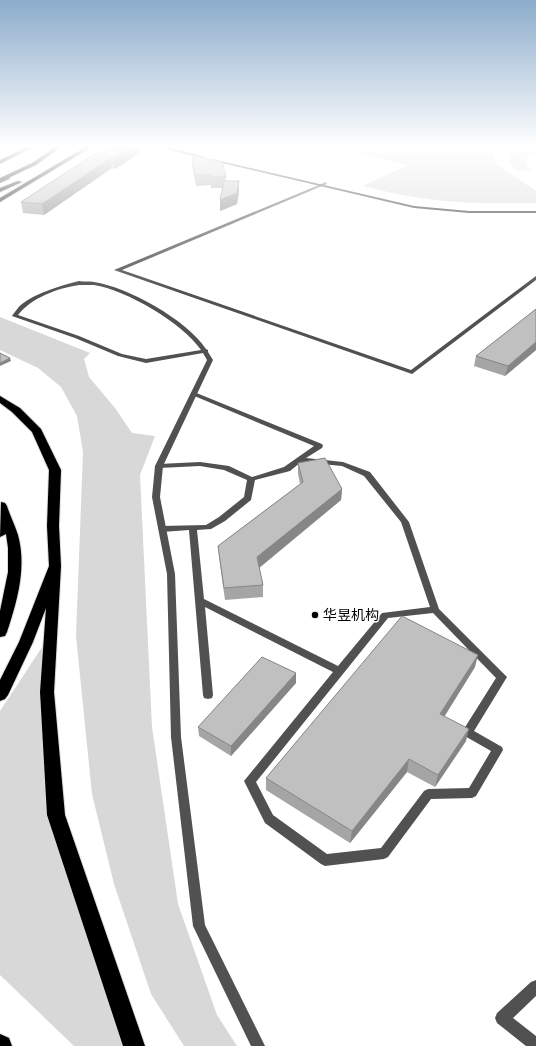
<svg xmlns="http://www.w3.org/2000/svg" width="536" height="1046" font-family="'Asap Condensed','Noto Sans SC',sans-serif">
	<rect width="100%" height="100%" fill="#fff"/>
	<path fill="#d8d8d8" d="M 322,145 L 477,145 L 493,151 L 495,163 L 536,191 L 536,203 C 502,203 468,204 435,200 C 410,197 387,192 363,186 L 408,165 Z
		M 521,145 L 536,145 L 536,152 L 527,158 L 526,162 L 528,166 L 533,170 L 517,171 L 509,162 L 509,154 Z
		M 0,317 L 90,353 L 84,359 L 89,377 L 115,408 L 132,433 L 155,436 L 140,475 L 152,727 L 178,904 L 217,1015 L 237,1046 L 184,1046 L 151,994 L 114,884 L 92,794 L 76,636 L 83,452 L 77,416 L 61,387 L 38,368 L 0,350 Z
		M 50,635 L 54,781 L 128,1046 L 74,1046 L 0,975 L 0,711 Z"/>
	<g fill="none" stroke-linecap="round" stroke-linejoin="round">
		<g stroke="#dbdbdb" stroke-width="2">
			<path id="primary" d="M 89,145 L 95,145 L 0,202 L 0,198 Z
				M 18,181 L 22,182 L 0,192 L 0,188 Z"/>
		</g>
		<g stroke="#dbdbdb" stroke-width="1">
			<path id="trunk" d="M 31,145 L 38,145 L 0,164 L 0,160 Z
				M 58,145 L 64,145 L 36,165 L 0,182 L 0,178 L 32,163 Z"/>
		</g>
		<g stroke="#dbdbdb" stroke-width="2">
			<path id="motorway" d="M 7,176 L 10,178 L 9,179 L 0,183 L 0,179 Z
				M 0,396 L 20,408 L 41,429 L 61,470 L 59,526 L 61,566 L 54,692 L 65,815 L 145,1046 L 123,1046 L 47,815 L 40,692 L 46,608 L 33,642 L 8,695 L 5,699 L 0,701 L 0,680 L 19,642 L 49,566 L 47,526 L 49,470 L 32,432 L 12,412 L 0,403 Z
				M 1,502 L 5,503 L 7,506 C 10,516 15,525 18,535 C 27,568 17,601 7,632 L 5,636 L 0,637 L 0,611 L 8,572 L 8,548 L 6,534 L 0,537 Z
				M 0,1034 L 9,1038 L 12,1046 L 0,1046 Z"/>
		</g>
		<path fill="#515151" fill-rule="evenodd" d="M 194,392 L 322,444 L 323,446 L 322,448 L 306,458 L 343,462 L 370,472 L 409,522 L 439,609 L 507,677 L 474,731 L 502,747 L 503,750 L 476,796 L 472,798 L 431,799 L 388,857 L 384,859 L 325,866 L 321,864 L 265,823 L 244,781 L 333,672 L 205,607 L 213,695 L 212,698 L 208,699 L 204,698 L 203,695 L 189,530 L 162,532 L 158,529 L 162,526 L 206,525 L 219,517 L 244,497 L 247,480 L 224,470 L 200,466 L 159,468 L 155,466 L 159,464 L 200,462 L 229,466 L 252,477 L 284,467 L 314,446 L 192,395 L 191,394 ZM 301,462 L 342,466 L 364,476 L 401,522 L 430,607 L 382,613 L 338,666 L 204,599 L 197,530 L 211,529 L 225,521 L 251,500 L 255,480 L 290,471 ZM 433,613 L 496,678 L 462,732 L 463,735 L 491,751 L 469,788 L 428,789 L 424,791 L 381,848 L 327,854 L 273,815 L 256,782 L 388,618 Z"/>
		<path fill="#515151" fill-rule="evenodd" d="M 326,182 L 327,184 L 122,270 L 411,370 L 536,276 L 536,280 L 412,374 L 114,270 Z
			M 79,281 C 84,282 89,281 94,282 C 128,287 187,320 206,349 L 208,350 L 208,352 L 213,360 L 163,466 L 160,497 L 175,574 L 181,737 L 205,925 L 265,1046 L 251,1046 L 193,926 L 171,737 L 167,574 L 152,497 L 155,466 L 207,360 L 203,353 L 146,363 L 118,356 L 75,338 L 12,316 C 15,312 18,307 22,304 C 36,293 62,285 79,281 ZM 79,285 C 84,285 89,285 94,285 C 126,290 183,323 201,350 L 146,359 L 122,354 L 79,336 L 18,315 C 31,298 58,288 79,285 Z
			M 536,980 L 536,996 L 513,1018 L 536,1036 L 536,1046 L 526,1046 L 497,1023 L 495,1018 L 497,1013 L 531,982 Z"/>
		<path fill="#1e1e1e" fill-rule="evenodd" d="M 157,145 L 202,156 L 203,157 L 201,158 L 150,145 Z
			M 212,159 L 414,206 L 469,211 L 536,211 L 536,213 L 469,213 L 414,208 L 213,161 Z"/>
		<use href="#primary" fill="#000" fill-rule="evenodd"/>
		<use href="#trunk" fill="#000" fill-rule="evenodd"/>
		<use href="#motorway" fill="#000" fill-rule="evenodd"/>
	</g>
	<path fill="#a5a5a5" d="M 118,145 L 139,145 L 140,153 L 115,169 L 112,168 L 44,215 L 23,213 L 21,202 Z
		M 192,155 L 226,177 L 226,181 L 239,181 L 239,192 L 237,204 L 220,211 L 220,200 L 223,188 L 211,188 L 211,185 L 196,186 L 192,165 Z
		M 536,309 L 536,350 L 505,376 L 474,366 L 476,356 Z
		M 298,463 L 342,489 L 341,500 L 259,567 L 263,585 L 263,597 L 225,600 L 219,557 L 218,546 L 300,484 L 298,474 Z
		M 475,667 L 444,716 L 466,741 L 435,787 L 407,772 L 350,843 L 266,790 L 266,778 Z
		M 296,683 L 231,756 L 199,736 L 198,727 Z"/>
	<path fill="#868686" d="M 135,145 L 139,145 L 140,153 L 115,169 L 114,158 Z
		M 111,158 L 112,168 L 44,215 L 42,204 Z
		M 239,181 L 239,192 L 237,204 L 220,211 L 220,200 Z
		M 536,342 L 536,350 L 505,376 L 508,366 Z
		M 10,358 L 11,361 L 0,366 L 0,363 Z
		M 342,489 L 341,500 L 258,569 L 257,557 Z
		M 478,655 L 475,667 L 438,727 L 440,714 Z
		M 296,673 L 296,683 L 231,756 L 231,746 Z
		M 469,729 L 466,741 L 435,787 L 438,775 Z
		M 409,759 L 407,772 L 350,843 L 352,831 Z"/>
	<path fill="#c0c0c0" stroke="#868686" d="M 118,145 L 135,145 L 114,158 L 111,158 L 42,204 L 21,202 L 91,156 Z
		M 192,155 L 222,162 L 226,177 L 211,177 L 210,175 L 195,175 Z
		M 224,181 L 239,181 L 237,193 L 220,200 Z
		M 536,309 L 536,342 L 508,366 L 476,356 Z
		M 0,353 L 10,358 L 0,363 Z
		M 325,458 L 342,489 L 257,557 L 263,585 L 224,588 L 218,546 L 303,482 L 298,463 Z
		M 402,616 L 478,655 L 440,714 L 469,729 L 438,775 L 409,759 L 352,831 L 266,778 Z
		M 262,657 L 296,673 L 231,746 L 198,727 Z"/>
	<linearGradient id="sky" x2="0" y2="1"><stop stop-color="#8baccb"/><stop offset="0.5" stop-color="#fff"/><stop offset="1" stop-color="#fff" stop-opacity="0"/></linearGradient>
	<rect width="536" height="292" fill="url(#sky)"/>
	<circle fill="#000" stroke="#fff" stroke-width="1.5" cx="315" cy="615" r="4"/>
	<g text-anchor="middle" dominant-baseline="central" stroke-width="3" stroke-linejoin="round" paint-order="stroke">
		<g font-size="14" fill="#000" stroke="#fff" text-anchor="start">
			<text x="323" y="615">华昱机构</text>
		</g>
	</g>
</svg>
